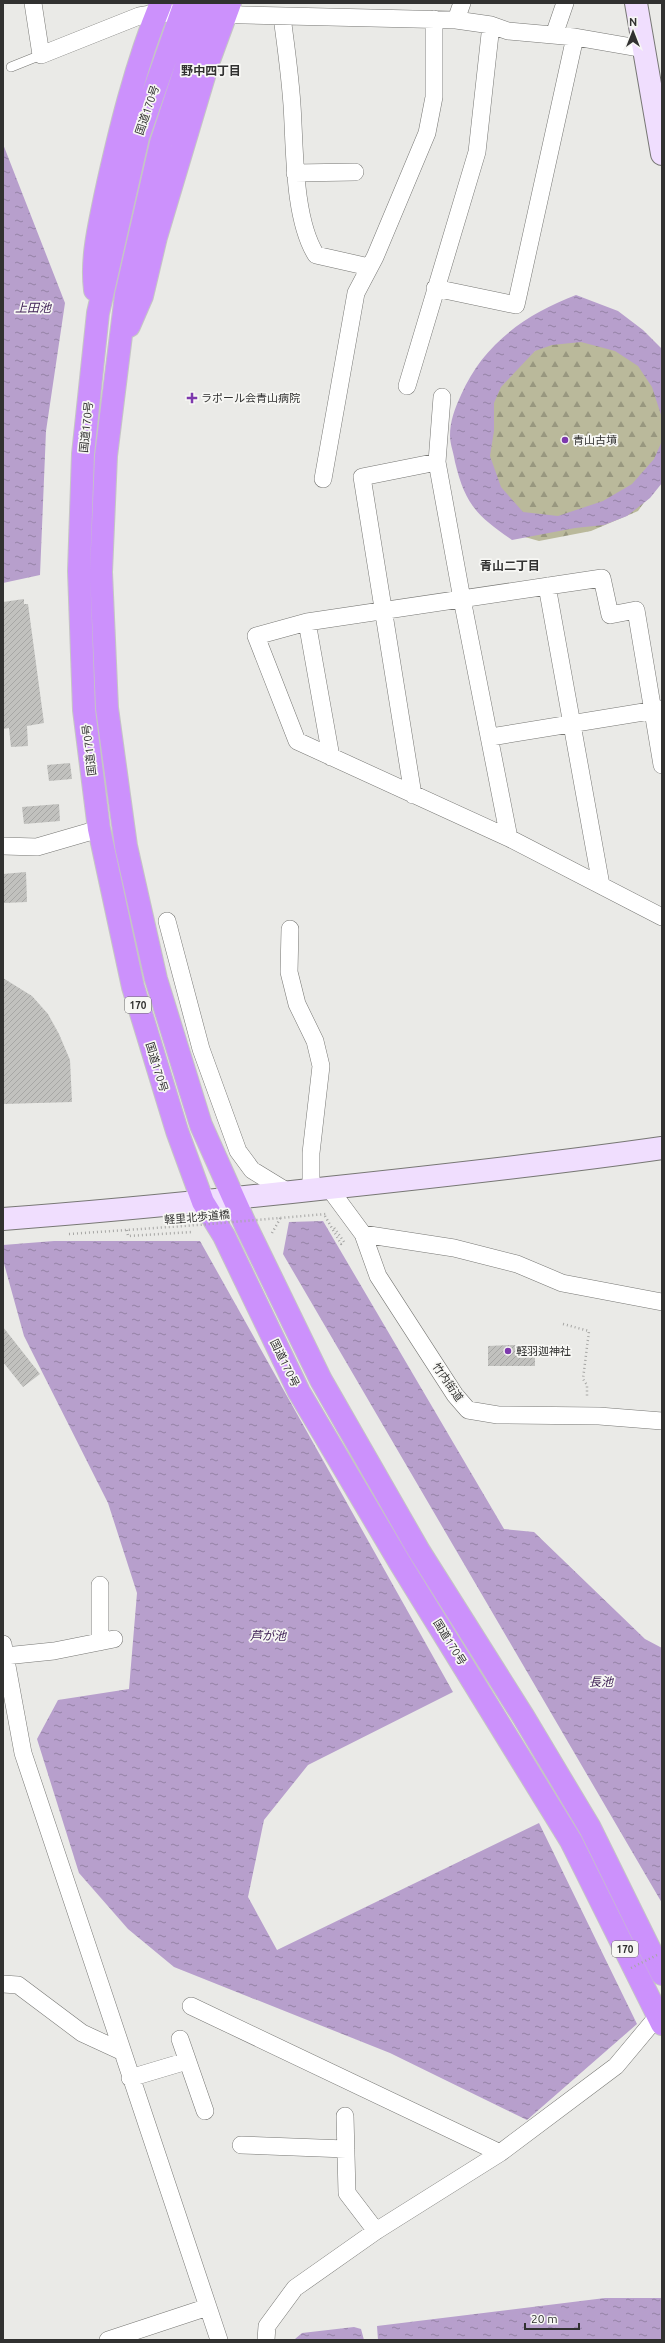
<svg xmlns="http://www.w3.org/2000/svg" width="665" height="2343" font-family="Ubuntu,'Noto Sans JP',sans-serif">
	<defs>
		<pattern id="forest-firs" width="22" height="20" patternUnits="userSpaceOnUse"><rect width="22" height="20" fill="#bab99b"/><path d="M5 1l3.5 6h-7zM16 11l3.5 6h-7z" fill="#98977f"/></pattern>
		<pattern id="water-ripples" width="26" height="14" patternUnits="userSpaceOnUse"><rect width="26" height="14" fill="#b79fcc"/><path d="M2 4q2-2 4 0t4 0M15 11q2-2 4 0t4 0" fill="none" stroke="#9582a6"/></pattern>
		<pattern id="building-hatch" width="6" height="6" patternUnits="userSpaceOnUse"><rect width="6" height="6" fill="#c1c1be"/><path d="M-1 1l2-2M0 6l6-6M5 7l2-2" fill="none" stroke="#a6a6a4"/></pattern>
	</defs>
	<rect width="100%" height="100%" fill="#eaeae7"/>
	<path fill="url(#forest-firs)" d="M 556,336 L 636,350 L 662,402 L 662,477 L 638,511 L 591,531 L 539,541 L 507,532 L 485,493 L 492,381 Z"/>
	<path fill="url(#water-ripples)" d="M 3,144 L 65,303 L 46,431 L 40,575 L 3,583 Z
		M 576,295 L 618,311 L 643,330 L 661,348 L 662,418 L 652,387 L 638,366 L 615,351 L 581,342 L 552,345 L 535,351 L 501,387 L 494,403 L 494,431 L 490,456 L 501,487 L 523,512 L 558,516 L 603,501 L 632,484 L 654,459 L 662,441 L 662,483 L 650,498 L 627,516 L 604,525 L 575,528 L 512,540 C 477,516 465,504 455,462 C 454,454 450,444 450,436 C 450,421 455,408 461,395 C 483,344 526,314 576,295 Z
		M 323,1221 L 504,1529 L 534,1532 L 645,1639 L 662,1648 L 662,1903 L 283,1254 L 289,1222 Z
		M 54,1241 L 200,1241 L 453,1692 L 308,1765 L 264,1820 L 248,1897 L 277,1950 L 539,1823 L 637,2024 L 527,2120 L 390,2053 L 174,1967 L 128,1929 L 79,1873 L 37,1739 L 58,1700 L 129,1689 L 137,1593 L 108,1503 L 24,1336 L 3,1260 L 3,1245 Z
		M 605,2298 L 662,2298 L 662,2340 L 378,2340 L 377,2326 Z
		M 354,2327 L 361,2329 L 364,2340 L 295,2339 L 302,2333 Z"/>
	<path fill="url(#building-hatch)" d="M 24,599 L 24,604 L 28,604 L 44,723 L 27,726 L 28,746 L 11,747 L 9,728 L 3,729 L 3,602 Z
		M 70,763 L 72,779 L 49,781 L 47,765 Z
		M 59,804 L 60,821 L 24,824 L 22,807 Z
		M 26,872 L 27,902 L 3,903 L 3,874 Z
		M 3,978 L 32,996 L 48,1014 L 59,1034 L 70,1060 L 72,1102 L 3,1104 Z
		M 3,1327 L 40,1374 L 23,1387 L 3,1362 Z
		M 513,1345 L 535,1347 L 535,1366 L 488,1366 L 488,1346 Z"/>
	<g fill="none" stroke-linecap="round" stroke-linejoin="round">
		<g stroke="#777774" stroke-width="10">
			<path id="lane" d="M 11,67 L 41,55"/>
		</g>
		<g stroke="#777774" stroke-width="18">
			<path id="street" d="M 33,3 L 41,55 L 139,16 L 157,13 L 456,20 L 491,25 L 508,31 L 575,37 L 644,49
				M 282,17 C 286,46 290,76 292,105 C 295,148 293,218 316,255 L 369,267
				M 456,20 L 462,3
				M 554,35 L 565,3
				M 295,173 L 355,172
				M 435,288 L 516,305 L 575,37
				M 407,386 L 477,152 L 491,25
				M 442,397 L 437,462 L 462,599 L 509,838
				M 323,479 L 356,293 L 375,257 L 427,133 L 434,97 L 434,19
				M 547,586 L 601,885
				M 307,622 L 331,757
				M 491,737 L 662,709
				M 662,765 L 636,610 L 610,615 L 602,578 L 307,622 L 256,636 L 297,741 L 509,838 L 662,917
				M 413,795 L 362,477 L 437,462
				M 3,846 L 37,847 L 99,829
				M 167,921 L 201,1049 L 238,1151 L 252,1170 L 288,1192
				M 290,929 L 289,972 L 297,1004 L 315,1041 L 321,1066 L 311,1153 L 311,1190
				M 329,1188 L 363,1234 L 378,1276 L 455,1395 L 468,1410 L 498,1415 L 599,1416 L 662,1421
				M 363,1234 L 454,1248 L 517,1264 L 562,1283 L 662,1302
				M 100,1642 L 100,1585
				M 3,1644 L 23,1753 L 219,2340
				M 5,1656 L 54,1651 L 114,1639
				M 3,1984 L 18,1985 L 82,2033 L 121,2051
				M 191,2006 L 500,2153
				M 180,2039 L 205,2111
				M 130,2078 L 187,2061
				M 345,2116 L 347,2193 L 376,2231
				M 241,2145 L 346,2149
				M 108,2340 L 208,2307
				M 266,2340 L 267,2326 L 295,2288 L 376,2231 L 500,2153 L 616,2066 L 662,2011"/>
		</g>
		<g stroke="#777774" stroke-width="24">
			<path id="secondary" d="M 636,3 L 662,154
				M 3,1219 C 112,1211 220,1200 328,1188 C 440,1176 551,1164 662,1148"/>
		</g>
		<g stroke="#c5c5c5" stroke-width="24">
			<path id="highway" d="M 185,3 L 138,137 L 98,313 L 83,454 L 79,571 L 84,710 L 99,829 L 133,987 L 177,1131 L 203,1202 L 224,1236 L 299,1392 L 400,1563 L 571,1841 L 662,2024
				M 207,3 L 161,143 L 126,295 L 106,456 L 101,572 L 107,708 L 126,846 L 156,979 L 201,1125 L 247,1228 L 321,1380 L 419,1551 L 523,1716 L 590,1828 L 662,1974
				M 95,290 C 91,259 99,227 105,197 C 119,133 136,63 161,3
				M 129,326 L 142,296 L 156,237 L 208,63 L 230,3"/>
		</g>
		<path stroke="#a6a6a4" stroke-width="2.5" stroke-dasharray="1 3" stroke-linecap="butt" d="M 325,1216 L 341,1244 L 344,1242 L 333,1226
			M 127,1230 L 128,1236 L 192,1232
			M 272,1233 L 281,1217
			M 563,1324 L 589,1331 L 583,1379 L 587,1385 L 587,1398"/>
		<use href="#lane" stroke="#fff" stroke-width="9"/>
		<use href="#street" stroke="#fff" stroke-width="17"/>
		<use href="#secondary" stroke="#f0defe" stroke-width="22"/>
		<use href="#highway" stroke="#cc91fc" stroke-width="22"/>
		<path stroke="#a6a6a4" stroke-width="2.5" stroke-dasharray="1 3" stroke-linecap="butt" d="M 69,1234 L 198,1225 L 326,1214
			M 631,1968 L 657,1955"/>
	</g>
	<g fill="#7d39ad" stroke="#f7f7f4" stroke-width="1.5">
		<path d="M190 392h4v4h4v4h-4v4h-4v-4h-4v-4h4z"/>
		<circle cx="565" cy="440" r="4"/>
		<circle cx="508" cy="1351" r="4"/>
	</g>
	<g text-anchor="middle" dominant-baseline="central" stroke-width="3.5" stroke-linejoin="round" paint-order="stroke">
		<g fill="#f7f7f4" stroke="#6c6c6b" stroke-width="1">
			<rect x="125" y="997" width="26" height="16" rx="3"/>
			<rect x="612" y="1941" width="26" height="16" rx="3"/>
		</g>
		<g font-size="10" font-weight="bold" fill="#313130">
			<text x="138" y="1005">170</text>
			<text x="625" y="1949">170</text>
		</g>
		<g font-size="11" fill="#313130" stroke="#f7f7f4">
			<text transform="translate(147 110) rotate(-71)">国道170号</text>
			<text transform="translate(86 427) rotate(-84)">国道170号</text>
			<text transform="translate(89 750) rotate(-97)">国道170号</text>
			<text transform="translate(157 1067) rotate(73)">国道170号</text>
			<text transform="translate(197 1217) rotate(-5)">軽里北歩道橋</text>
			<text transform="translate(285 1363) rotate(64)">国道170号</text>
			<text transform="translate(448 1382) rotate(55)">竹内街道</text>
			<text transform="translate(450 1642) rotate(58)">国道170号</text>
		</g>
		<g font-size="11" fill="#313130" stroke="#f7f7f4" text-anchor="start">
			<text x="201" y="398">ラポール会青山病院</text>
			<text x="573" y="440">青山古墳</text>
			<text x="516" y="1351">軽羽迦神社</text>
		</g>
		<g font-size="12" font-weight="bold" fill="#313130" stroke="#f7f7f4">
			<text x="211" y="70">野中四丁目</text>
			<text x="510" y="565">青山二丁目</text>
		</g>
		<g font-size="12" font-style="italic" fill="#3b1c52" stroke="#f7f7f4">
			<text x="33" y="307">上田池</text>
			<text x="268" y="1635">芦が池</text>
			<text x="601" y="1681">長池</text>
		</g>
	</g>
	<rect width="665" height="2343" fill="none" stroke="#313130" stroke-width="8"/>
	<g transform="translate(633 32)" stroke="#f7f7f4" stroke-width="3" paint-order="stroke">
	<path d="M0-3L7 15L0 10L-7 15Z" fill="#313130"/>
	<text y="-6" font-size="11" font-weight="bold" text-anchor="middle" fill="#313130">N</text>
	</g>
	<path d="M525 2323v6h54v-6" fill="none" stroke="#313130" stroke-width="2"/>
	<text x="531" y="2323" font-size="12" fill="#313130" stroke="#f7f7f4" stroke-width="3" paint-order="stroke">20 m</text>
</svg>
